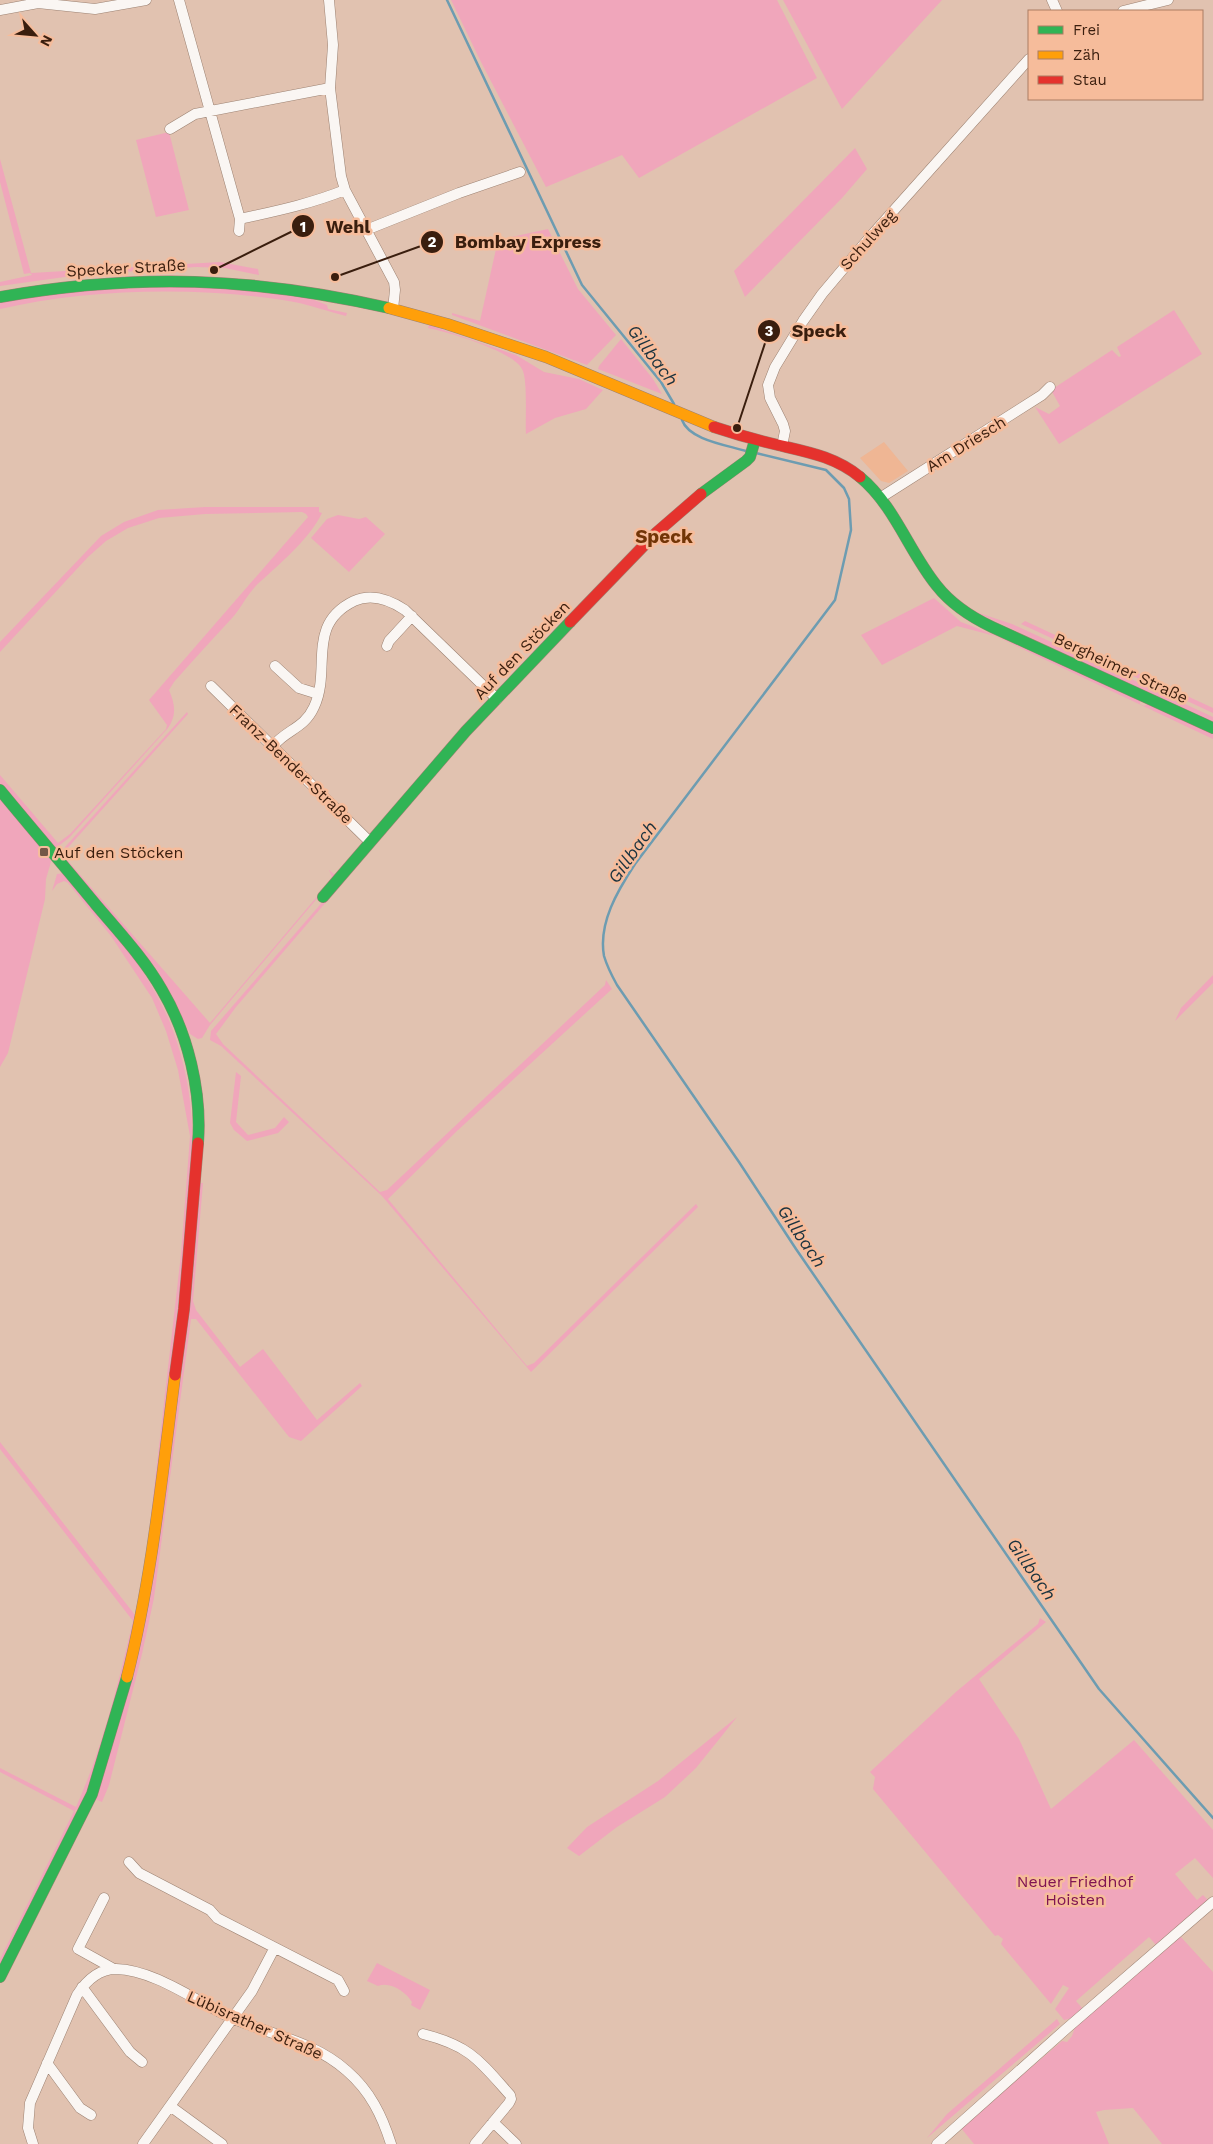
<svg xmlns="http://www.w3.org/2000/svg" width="1213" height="2144" font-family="'Work Sans',sans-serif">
	<rect width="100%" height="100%" fill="#e1c2b0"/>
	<path fill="#efb694" d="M 884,442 L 908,471 L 889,483 L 881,481 L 860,458 Z"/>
	<path fill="#f0a6bb" d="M 451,0 L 777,0 L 817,78 L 639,178 L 622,155 L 546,187 L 481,62 Z
		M 783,0 L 942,0 L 842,109 Z
		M 169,132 L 189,210 L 156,217 L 136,140 Z
		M 855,148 L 867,169 L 842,198 L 745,297 L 734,271 Z
		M 0,159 L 31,273 L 220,262 L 258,269 L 259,275 L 225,268 L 196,267 L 79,275 L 0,286 L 0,282 L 32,275 L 30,273 L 24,274 L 0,182 Z
		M 548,229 L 578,289 L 616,335 L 587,365 L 452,315 L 452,313 L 480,321 L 498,240 Z
		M 204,286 L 309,298 L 327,305 L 328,309 L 347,313 L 346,316 C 329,312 311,305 294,302 C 204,286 90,288 0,309 L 0,302 L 74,291 Z
		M 1174,310 L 1202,354 L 1059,444 L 1035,407 L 1049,414 L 1060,406 L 1051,390 L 1112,350 L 1119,357 L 1121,356 L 1117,347 Z
		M 429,325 L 516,355 L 544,372 L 579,379 L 603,390 L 586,409 L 555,418 L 526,434 C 525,420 528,379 522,369 C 513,351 448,332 428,328 Z
		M 621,339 L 653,379 L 662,394 L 598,369 L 599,366 Z
		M 205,507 L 319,507 L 319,512 L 322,513 C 310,538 282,562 261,581 C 249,591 243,605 233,617 C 213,639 193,660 174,682 L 169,690 C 175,704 177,715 168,728 L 69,838 L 56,848 L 0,784 L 0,775 L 58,843 L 70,834 L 166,729 L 167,725 L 149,700 L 308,517 L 306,514 L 302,512 L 205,514 L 159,518 L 128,528 L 106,541 L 88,557 L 0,652 L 0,642 L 101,536 L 124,522 L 158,510 Z
		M 338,515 L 359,519 L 366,517 L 385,534 L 349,572 L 311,538 L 327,519 Z
		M 934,598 L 961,622 L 977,628 L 1140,699 L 1140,704 L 1144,706 L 1149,703 L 1213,733 L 1213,739 L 995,636 L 957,626 L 882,665 L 861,635 Z
		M 976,612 L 1012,624 L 1213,717 L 1213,723 Z
		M 1025,621 L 1213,708 L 1213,713 L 1021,624 Z
		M 187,712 L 188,714 L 64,852 L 68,861 L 210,1023 L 326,886 L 332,877 L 329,870 L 336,876 L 210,1025 L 202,1038 L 198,1039 L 190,1034 L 173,997 L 156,968 L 62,856 L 65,847 Z
		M 0,797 L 50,857 L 51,862 L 46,879 L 45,899 L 8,1053 L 0,1067 Z
		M 65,873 C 107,922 158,979 177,1042 C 199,1109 193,1167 186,1235 C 181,1282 176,1329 170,1375 C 160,1454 152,1534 138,1612 L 134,1615 L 136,1622 C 121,1685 106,1750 80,1809 L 75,1810 L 76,1816 L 0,1966 L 0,1959 L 74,1811 L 0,1772 L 0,1768 L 76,1807 C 103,1747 118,1684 133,1621 L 0,1449 L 0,1442 L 135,1615 L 147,1551 L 181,1254 L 190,1136 L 178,1070 L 166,1031 L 152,998 L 111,936 L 68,883 L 64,881 L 57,884 L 52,891 L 57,874 Z
		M 331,892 L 333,894 L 236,1007 L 216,1034 L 223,1044 L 380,1192 L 387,1190 L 605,985 L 606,980 L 612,989 L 458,1130 L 388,1199 L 527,1366 L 534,1363 L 696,1204 L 698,1207 L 531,1372 L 382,1196 L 221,1046 L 210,1040 L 211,1031 Z
		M 1213,975 L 1213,983 L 1175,1021 L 1181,1008 Z
		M 236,1072 L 241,1076 L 236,1122 L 248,1135 L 275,1128 L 284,1117 L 289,1122 L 278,1133 L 247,1141 L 234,1130 L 230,1123 Z
		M 199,1183 L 203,1183 L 193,1301 L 196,1310 L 240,1367 L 263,1349 L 317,1420 L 360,1383 L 362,1386 L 301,1441 L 289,1437 L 196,1319 L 191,1319 L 154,1598 L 142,1654 L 109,1785 L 102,1802 L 95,1799 L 137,1653 Z
		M 1040,1618 L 1046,1622 L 979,1679 L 1019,1739 L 1051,1809 L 1134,1740 L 1213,1830 L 1213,1878 L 1195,1858 L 1175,1874 L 1197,1900 L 1203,1895 L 1209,1901 L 1156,1945 L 1149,1937 L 1076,2001 L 1083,2009 L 1073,2018 L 1064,2020 L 1055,2009 L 1069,1988 L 1063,1985 L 1051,2004 L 1001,1944 L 1003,1939 L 998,1935 L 995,1936 L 873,1789 L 875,1777 L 870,1772 L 957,1691 L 1038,1624 Z
		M 737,1717 L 696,1768 L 665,1797 L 617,1827 L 579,1856 L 567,1848 L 587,1827 L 658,1781 Z
		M 1180,1936 L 1213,1972 L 1213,2144 L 1162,2144 L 1133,2108 L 1104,2110 L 1096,2112 L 1109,2144 L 974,2144 L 961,2128 L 1062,2041 L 1067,2042 L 1072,2036 L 1075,2027 Z
		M 377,1963 L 430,1990 L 420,2010 L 411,2005 L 412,2002 C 406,1992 390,1981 378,1986 L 367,1981 Z
		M 1057,2019 L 1060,2024 L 927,2138 L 947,2114 Z"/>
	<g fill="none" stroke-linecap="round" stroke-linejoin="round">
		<path stroke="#6d9cb1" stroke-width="2.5" d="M 447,0 L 582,285 L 661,382 L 674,404
			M 682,420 C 689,440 727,445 746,451
			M 756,453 L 826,470 L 844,488 L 849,499 L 851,530 L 835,600 L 635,864 C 618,890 598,923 604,956 C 607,966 612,976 617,985 L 739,1162 L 796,1249 L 1099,1689 L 1213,1818"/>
		<g stroke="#9c8272" stroke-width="11">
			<path id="street" d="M 179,0 L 240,219 L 239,231
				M 329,0 L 333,45 L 330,88 L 341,176 L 345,190 L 394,282 L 395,290 L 393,309
				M 1052,0 L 1057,11
				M 0,10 L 38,3 L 95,9 L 146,0
				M 1123,11 L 1168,0
				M 170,129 L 195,114 L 330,88
				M 240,219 C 276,211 310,204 345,190
				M 366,230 L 459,193 L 520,172
				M 782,446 L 785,431 L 783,424 L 770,398 L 768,385 L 775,367 L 803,321 L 822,294 L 870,237 L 1029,59
				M 880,498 L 1042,395 L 1050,387
				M 387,646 L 389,641 L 412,616
				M 275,666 L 299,688 L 318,694
				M 211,686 L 370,842
				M 273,746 C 287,729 304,729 314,707 C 332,669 305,625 354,601 C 372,593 390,600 405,610 L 497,699
				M 129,1862 L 139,1873 L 210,1910 L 217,1918 L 338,1980 L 344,1991
				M 104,1898 L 78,1949 L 114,1969
				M 82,1987 L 130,2052 L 142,2062
				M 423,2034 C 470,2046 479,2060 510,2095 L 511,2099 L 509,2103 L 475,2144
				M 47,2063 L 80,2108 L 91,2115
				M 170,2106 L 222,2144
				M 493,2122 L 516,2144
				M 33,2144 L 28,2128 L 30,2103 L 77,1995 C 86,1981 99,1969 116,1969 C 156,1970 198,2003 234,2019 C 272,2035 315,2042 347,2071 C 370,2091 382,2115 391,2144
				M 143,2144 L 252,1991 L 274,1949
				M 937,2144 L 1066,2029 L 1213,1902"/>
		</g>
		<g stroke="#9c8272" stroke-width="12">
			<path id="fast" d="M 0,297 C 137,273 253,277 389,308
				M 860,477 C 895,506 909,552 937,586 C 952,605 971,617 992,627 L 1213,728
				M 701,494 L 746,461 L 750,457 L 755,440
				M 0,790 C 32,829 65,867 97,906 C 120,933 145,960 162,990 C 188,1034 202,1092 198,1143
				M 323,897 L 466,731 L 570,622
				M 0,1977 L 92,1794 L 127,1677"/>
		</g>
		<g stroke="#9c8272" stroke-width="12">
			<path id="slow" d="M 389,308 L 447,324 L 546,357 L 714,427
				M 127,1677 C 152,1578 162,1476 175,1375"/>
		</g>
		<g stroke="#9c8272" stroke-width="12">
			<path id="jam" d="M 714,427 C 735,434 756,440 778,445 C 808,452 836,457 860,477
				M 570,622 L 656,533 L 701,494
				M 175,1375 L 184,1309 L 198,1143"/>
		</g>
		<use href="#street" stroke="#faf6f3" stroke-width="10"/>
		<use href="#fast" stroke="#30b455" stroke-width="11"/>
		<use href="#slow" stroke="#ff9f0a" stroke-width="11"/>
		<use href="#jam" stroke="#e5322d" stroke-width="11"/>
	</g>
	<rect fill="#745747" stroke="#f6bc9b" stroke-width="2" x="39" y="847" width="10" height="10" rx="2.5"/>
	<g text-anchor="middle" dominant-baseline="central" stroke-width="5" stroke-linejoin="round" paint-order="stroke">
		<g font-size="16" fill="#3a1e0e" stroke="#f6bc9b">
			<text transform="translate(868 240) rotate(-48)">Schulweg</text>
			<text transform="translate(126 268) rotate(-3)">Specker Straße</text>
			<text transform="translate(966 444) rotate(-32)">Am Driesch</text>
			<text transform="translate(522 650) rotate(-46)">Auf den Stöcken</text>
			<text transform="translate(1121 668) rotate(25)">Bergheimer Straße</text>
			<text transform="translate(291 764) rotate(44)">Franz-Bender-Straße</text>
			<text transform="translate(255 2025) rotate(24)">Lübisrather Straße</text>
		</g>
		<g font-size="16" fill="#3a1e0e" stroke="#f6bc9b" text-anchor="start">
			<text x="54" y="852">Auf den Stöcken</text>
		</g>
		<g font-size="16" fill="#801453" stroke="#f6bc9b">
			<text x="1075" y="1881">Neuer Friedhof<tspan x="1075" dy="18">Hoisten</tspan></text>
		</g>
		<g font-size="18" font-style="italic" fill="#1a333f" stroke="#f6bc9b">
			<text transform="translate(653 355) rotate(53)">Gillbach</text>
			<text transform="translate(632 852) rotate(-55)">Gillbach</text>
			<text transform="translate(802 1236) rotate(56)">Gillbach</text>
			<text transform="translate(1032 1569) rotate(55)">Gillbach</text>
		</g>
		<g font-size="19" font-weight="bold" fill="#723507" stroke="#f6bc9b">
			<text x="664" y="536">Speck</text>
		</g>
	</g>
	<path fill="none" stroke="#3a1e0e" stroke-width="2" d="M214 270L303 226M335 277L432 242M737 428L769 331"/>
	<g fill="#3a1e0e" stroke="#f6bc9b" stroke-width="2">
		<circle cx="214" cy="270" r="5"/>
		<circle cx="335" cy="277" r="5"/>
		<circle cx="737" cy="428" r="5"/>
		<circle cx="303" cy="226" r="12"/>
		<circle cx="432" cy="242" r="12"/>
		<circle cx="769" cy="331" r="12"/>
	</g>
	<g font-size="15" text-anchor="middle" font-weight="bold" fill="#fff">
		<text x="303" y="232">1</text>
		<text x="432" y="247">2</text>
		<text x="769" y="336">3</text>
	</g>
	<g font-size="18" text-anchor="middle" font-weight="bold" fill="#3a1e0e" stroke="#f6bc9b" stroke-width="5" stroke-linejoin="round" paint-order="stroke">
		<text x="348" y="233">Wehl</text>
		<text x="528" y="248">Bombay Express</text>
		<text x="819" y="337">Speck</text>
	</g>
	<rect x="1028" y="10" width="175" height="90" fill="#f6bc9b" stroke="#ab7d63"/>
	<rect x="1038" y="26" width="25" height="8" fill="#30b455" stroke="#ab7d63"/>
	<text x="1073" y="35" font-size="15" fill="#3a1e0e">Frei</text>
	<rect x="1038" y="51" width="25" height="8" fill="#ff9f0a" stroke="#ab7d63"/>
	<text x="1073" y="60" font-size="15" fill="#3a1e0e">Zäh</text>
	<rect x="1038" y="76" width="25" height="8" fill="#e5322d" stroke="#ab7d63"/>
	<text x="1073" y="85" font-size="15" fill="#3a1e0e">Stau</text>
	<g transform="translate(35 35) rotate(117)" stroke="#f6bc9b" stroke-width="4" paint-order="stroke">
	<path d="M0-4L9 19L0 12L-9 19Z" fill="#3a1e0e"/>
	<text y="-8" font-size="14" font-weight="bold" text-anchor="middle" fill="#3a1e0e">N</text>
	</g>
</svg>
